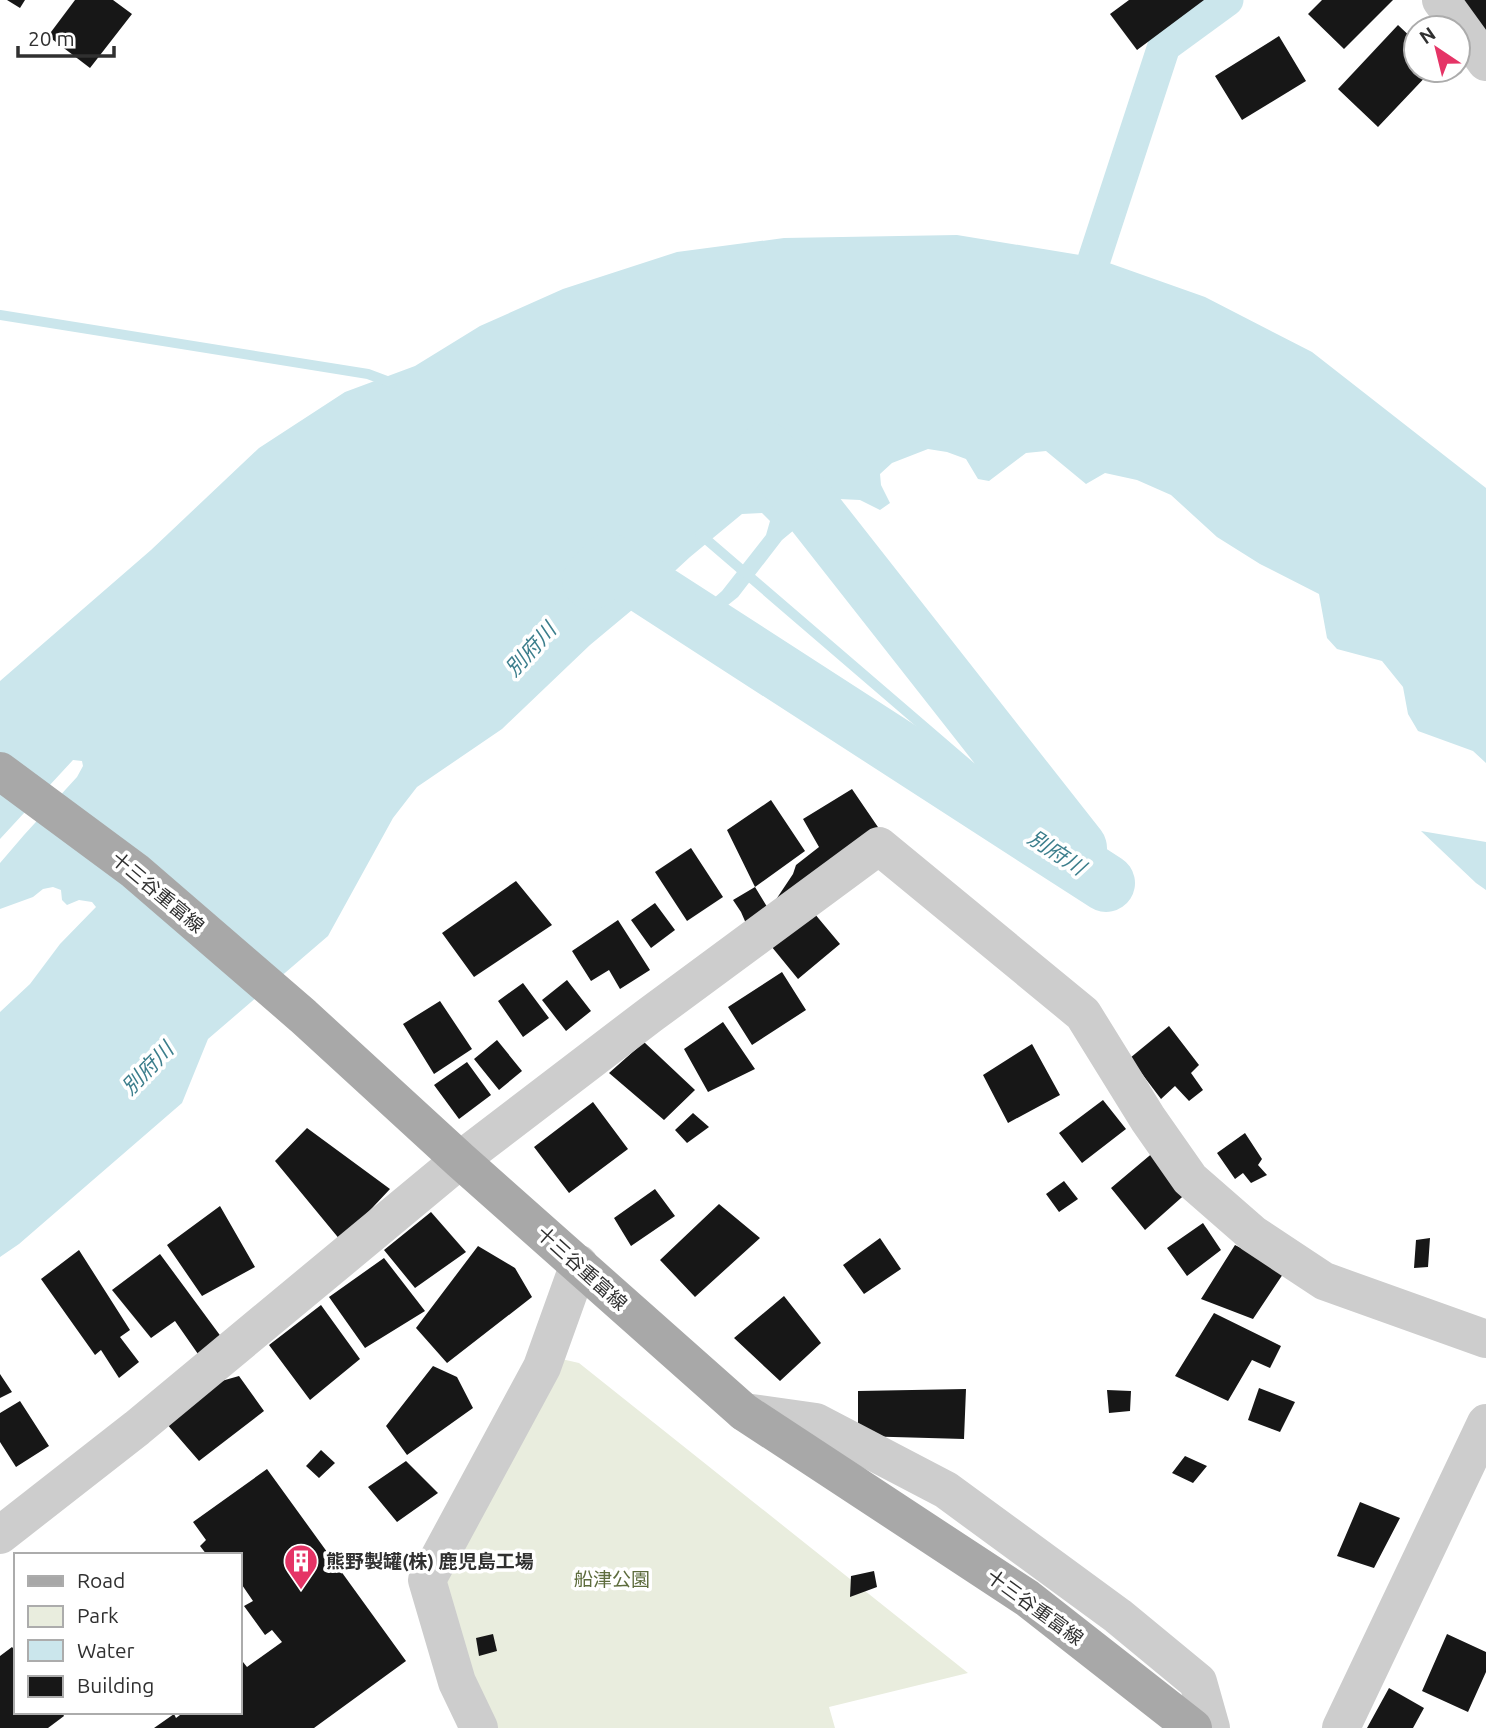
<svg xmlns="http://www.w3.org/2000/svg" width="1486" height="1728" font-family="Ubuntu,'Noto Sans JP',sans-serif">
	<rect width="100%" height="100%" fill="#fff"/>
	<path fill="#e9edde" d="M 557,1358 L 579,1363 L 968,1673 L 829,1707 L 835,1728 L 491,1728 L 443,1583 Z"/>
	<path fill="#cbe6ec" d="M 957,235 L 1092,257 L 1205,297 L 1312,352 L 1486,488 L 1486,763 L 1473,751 L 1418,731 L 1408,714 L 1403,687 L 1382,661 L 1337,649 L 1327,638 L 1319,594 L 1260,564 L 1217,537 L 1171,495 L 1137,480 L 1105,473 L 1086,484 L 1046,451 L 1026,453 L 989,481 L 978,479 L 966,459 L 947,452 L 928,449 L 892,463 L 880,474 L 881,485 L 890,503 L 880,510 L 860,500 L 839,499 L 806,520 L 782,540 L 738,597 L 718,613 L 689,620 L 722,591 L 766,535 L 770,521 L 762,513 L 742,514 L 690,557 L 638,605 L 590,645 L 502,729 L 417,787 L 393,818 L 328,936 L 208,1039 L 182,1103 L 19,1244 L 0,1257 L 0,1012 L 30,984 L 60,944 L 96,907 L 92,902 L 79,900 L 67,905 L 62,900 L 61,890 L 53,887 L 43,889 L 33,897 L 0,909 L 0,863 L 24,835 L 77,777 L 83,766 L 82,761 L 73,760 L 0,839 L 0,681 L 151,550 L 259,448 L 345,392 L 415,366 L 480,326 L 563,289 L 677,252 L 784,238 Z
		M 1421,831 L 1486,842 L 1486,890 L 1476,883 Z"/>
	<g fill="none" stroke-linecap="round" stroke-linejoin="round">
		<path stroke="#cbe6ec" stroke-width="10" d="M 0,315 L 368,374 L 392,383
			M 700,534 L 1106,883"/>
		<path stroke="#cbe6ec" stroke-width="33" d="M 1110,294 L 1091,269 L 1164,46 L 1227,0"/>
		<path stroke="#cbe6ec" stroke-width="58" d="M 766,451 L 1078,848
			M 591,581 L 609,562 L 1106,883"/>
	</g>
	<path fill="#171717" d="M 7,0 L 25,0 L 20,8 Z
		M 75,0 L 113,0 L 132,14 L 90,68 L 48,36 Z
		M 1129,0 L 1204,0 L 1137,50 L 1110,14 Z
		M 1322,0 L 1393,0 L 1344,49 L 1308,14 Z
		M 1460,0 L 1486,0 L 1486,39 Z
		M 1398,25 L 1416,42 L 1416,70 L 1432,70 L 1378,127 L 1338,89 Z
		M 1279,36 L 1306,81 L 1242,120 L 1215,76 Z
		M 852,789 L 882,833 L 751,935 L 741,912 L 733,900 L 755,887 L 769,910 L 793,874 L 796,865 L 819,847 L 803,819 Z
		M 771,800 L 805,851 L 755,887 L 727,830 Z
		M 691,848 L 723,897 L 687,921 L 655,872 Z
		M 516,881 L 552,925 L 474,977 L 442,933 Z
		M 655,903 L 675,930 L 651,948 L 631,920 Z
		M 809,907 L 840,944 L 798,979 L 767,941 Z
		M 618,920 L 650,970 L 620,989 L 609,970 L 591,981 L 572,951 Z
		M 782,972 L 806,1010 L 752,1045 L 728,1007 Z
		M 567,980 L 591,1011 L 566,1031 L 542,1000 Z
		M 523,983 L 549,1018 L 523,1037 L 498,1001 Z
		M 440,1001 L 472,1049 L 434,1074 L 403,1024 Z
		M 723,1022 L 755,1069 L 708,1092 L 684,1049 Z
		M 1169,1026 L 1199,1065 L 1191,1073 L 1203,1090 L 1189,1101 L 1175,1086 L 1161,1099 L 1130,1058 Z
		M 497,1040 L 522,1071 L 499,1090 L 474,1059 Z
		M 644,1042 L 695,1090 L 664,1120 L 609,1073 Z
		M 1032,1044 L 1060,1095 L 1008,1123 L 983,1075 Z
		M 467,1062 L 491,1095 L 459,1119 L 434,1085 Z
		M 1103,1100 L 1126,1129 L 1082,1163 L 1059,1133 Z
		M 593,1102 L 628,1149 L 569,1193 L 534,1147 Z
		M 693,1113 L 709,1127 L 687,1143 L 675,1130 Z
		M 307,1128 L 390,1189 L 341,1241 L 275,1161 Z
		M 1245,1133 L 1262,1159 L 1258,1165 L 1267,1175 L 1251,1183 L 1243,1173 L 1235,1179 L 1217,1153 Z
		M 1155,1151 L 1190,1190 L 1145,1230 L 1111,1188 Z
		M 1064,1181 L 1078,1199 L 1059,1212 L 1046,1194 Z
		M 655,1189 L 675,1216 L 631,1246 L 614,1218 Z
		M 719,1204 L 760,1238 L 695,1297 L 660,1260 Z
		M 220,1206 L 255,1267 L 202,1296 L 167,1245 Z
		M 431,1212 L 466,1252 L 415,1288 L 384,1250 Z
		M 1203,1223 L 1221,1250 L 1187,1276 L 1167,1248 Z
		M 880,1238 L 901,1269 L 864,1294 L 843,1265 Z
		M 1430,1238 L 1428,1267 L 1414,1268 L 1416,1240 Z
		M 1235,1245 L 1285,1271 L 1253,1319 L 1201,1299 Z
		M 478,1246 L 515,1268 L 532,1297 L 447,1363 L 416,1328 Z
		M 79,1250 L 130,1330 L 120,1337 L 139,1362 L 119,1378 L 101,1350 L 95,1355 L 41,1279 Z
		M 160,1254 L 222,1338 L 198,1354 L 175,1321 L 151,1338 L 112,1290 Z
		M 384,1258 L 425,1311 L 365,1348 L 329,1297 Z
		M 784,1296 L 821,1343 L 780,1381 L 734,1338 Z
		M 321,1305 L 360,1359 L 310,1400 L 269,1345 Z
		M 1214,1313 L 1281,1346 L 1270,1368 L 1252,1360 L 1228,1401 L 1175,1376 Z
		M 433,1366 L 457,1377 L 473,1408 L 407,1455 L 386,1426 Z
		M 0,1374 L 12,1392 L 0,1398 Z
		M 239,1376 L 264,1411 L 199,1461 L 166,1423 L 211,1384 Z
		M 1259,1388 L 1295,1402 L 1280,1432 L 1248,1420 Z
		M 966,1389 L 964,1439 L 858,1436 L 858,1391 Z
		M 1107,1390 L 1131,1391 L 1130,1411 L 1109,1413 Z
		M 20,1401 L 49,1446 L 16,1467 L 0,1442 L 0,1413 Z
		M 321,1450 L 335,1463 L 319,1478 L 306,1466 Z
		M 1185,1456 L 1207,1466 L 1193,1483 L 1172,1473 Z
		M 406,1461 L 438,1493 L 397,1522 L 368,1487 Z
		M 267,1469 L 406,1661 L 314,1728 L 154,1728 L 174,1714 L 176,1718 L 184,1712 L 240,1712 L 240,1664 L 243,1662 L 247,1667 L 282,1642 L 272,1630 L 265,1635 L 244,1606 L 253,1601 L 240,1582 L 240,1555 L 207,1555 L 200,1546 L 206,1540 L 193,1522 Z
		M 1360,1502 L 1400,1518 L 1374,1568 L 1337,1556 Z
		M 874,1571 L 877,1587 L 850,1597 L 851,1576 Z
		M 493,1634 L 497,1651 L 479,1656 L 476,1638 Z
		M 1447,1634 L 1486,1652 L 1486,1672 L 1468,1712 L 1422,1691 Z
		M 12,1647 L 16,1652 L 16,1712 L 62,1712 L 64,1716 L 48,1728 L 0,1728 L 0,1656 Z
		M 1389,1688 L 1424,1708 L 1413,1728 L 1367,1728 Z"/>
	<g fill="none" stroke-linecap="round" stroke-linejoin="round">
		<path stroke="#cdcdcd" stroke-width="38" d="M 1441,0 L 1486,62
			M 744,1412 L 816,1422 L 946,1490 L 1118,1616 L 1198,1682 L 1211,1728
			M 0,1535 L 137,1428 L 460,1160 L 650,1015 L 879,846 L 1083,1014 L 1148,1119 L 1190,1179 L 1253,1234 L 1324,1281 L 1486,1339
			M 479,1728 L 457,1682 L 427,1580 L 542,1367 L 579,1264
			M 1341,1728 L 1486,1423"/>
		<path stroke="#a8a8a8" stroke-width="38" d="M 0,771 L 135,871 L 303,1016 L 460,1160 L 744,1412 L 1027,1598 L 1193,1728"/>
	</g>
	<defs>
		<g id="building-pin" transform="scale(1.75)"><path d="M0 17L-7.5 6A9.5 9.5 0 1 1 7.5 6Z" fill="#e53466" stroke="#fff"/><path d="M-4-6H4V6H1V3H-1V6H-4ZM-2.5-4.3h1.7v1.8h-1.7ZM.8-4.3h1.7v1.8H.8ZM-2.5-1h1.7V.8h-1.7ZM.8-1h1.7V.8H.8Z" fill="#fff"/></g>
	</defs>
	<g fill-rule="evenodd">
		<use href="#building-pin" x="301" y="1561"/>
	</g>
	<g text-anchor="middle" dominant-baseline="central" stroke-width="7" stroke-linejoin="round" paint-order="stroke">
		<g font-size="19" fill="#303030" stroke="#fff">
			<text transform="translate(158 892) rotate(40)">十三谷重富線</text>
			<text transform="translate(582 1268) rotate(42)">十三谷重富線</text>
			<text transform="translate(1035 1607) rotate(36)">十三谷重富線</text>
		</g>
		<g font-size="19" font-weight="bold" fill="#303030" stroke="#fff" text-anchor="start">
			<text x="326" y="1561">熊野製罐(株) 鹿児島工場</text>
		</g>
		<g font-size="19" fill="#5d6c3d" stroke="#fff">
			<text x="612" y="1579">船津公園</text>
		</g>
		<g font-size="21" font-style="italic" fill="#3c7e8c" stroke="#fff">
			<text transform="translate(530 649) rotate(-48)">別府川</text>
			<text transform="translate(1057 852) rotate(33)">別府川</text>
			<text transform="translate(147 1068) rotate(-46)">別府川</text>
		</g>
	</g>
	<rect x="14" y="1553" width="228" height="161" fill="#ffffff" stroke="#acacac" stroke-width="2"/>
	<rect x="28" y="1576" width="35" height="10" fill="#a8a8a8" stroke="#acacac" stroke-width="2"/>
	<text x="77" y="1588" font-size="21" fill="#303030">Road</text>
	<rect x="28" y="1606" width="35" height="21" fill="#e9edde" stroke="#acacac" stroke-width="2"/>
	<text x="77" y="1623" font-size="21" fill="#303030">Park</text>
	<rect x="28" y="1640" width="35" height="21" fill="#cbe6ec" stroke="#acacac" stroke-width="2"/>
	<text x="77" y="1658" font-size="21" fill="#303030">Water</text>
	<rect x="28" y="1676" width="35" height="21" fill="#171717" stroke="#acacac" stroke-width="2"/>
	<text x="77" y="1693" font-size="21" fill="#303030">Building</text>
	<g transform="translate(1437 49) rotate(325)"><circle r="33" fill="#ffffff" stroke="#acacac" stroke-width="2"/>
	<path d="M0-5L12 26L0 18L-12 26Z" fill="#e53466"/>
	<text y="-10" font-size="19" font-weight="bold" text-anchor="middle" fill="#303030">N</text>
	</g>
	<path d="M18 46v10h96v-10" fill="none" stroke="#303030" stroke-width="3.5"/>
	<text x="28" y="46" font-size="21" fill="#303030" stroke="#ffffff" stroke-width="5" paint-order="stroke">20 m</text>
</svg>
